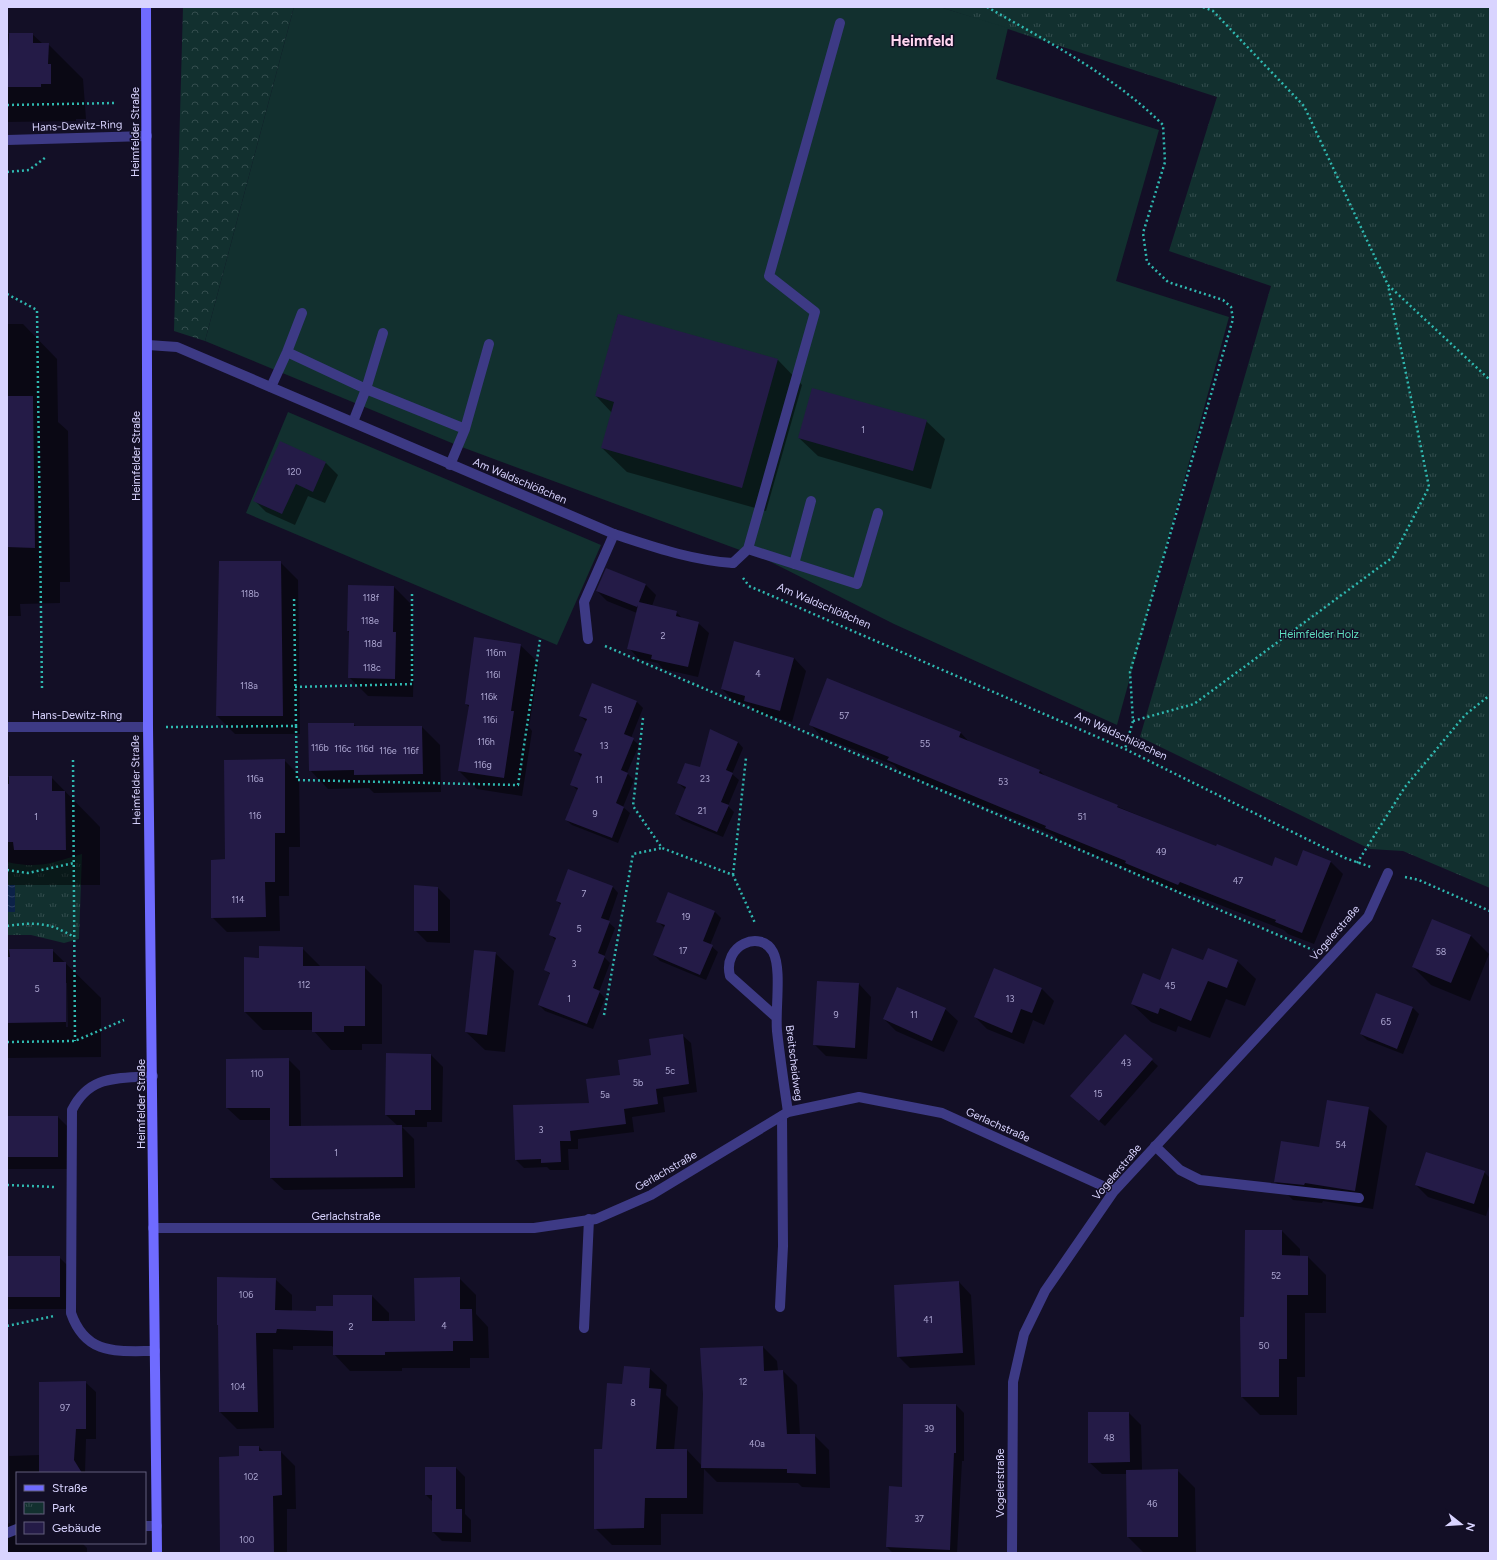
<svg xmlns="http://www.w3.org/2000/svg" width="1497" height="1560" font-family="Figtree,sans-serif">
	<defs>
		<pattern id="forest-crowns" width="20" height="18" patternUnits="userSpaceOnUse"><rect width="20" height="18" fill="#12302f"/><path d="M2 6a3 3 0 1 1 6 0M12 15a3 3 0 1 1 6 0" fill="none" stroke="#344d4e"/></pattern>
		<pattern id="park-tufts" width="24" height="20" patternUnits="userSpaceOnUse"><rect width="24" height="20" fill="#12302f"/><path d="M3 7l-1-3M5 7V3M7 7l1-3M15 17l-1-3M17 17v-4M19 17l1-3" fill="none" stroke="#344d4e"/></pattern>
		<pattern id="water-waves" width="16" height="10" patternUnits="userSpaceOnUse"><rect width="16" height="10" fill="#0c2248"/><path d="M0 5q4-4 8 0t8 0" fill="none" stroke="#2f4163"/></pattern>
	</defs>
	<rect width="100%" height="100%" fill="#130f26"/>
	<path fill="url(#forest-crowns)" d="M 183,7 L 294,7 L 205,341 L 174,331 Z"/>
	<path fill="url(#park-tufts)" d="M 940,7 L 1490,7 L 1490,888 L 1403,851 L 1370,849 L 1140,737 L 1271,286 L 1169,251 L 1217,97 Z
		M 82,854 L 79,939 L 64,943 L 31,935 L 7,935 L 7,862 C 39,869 52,863 82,854 Z"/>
	<path fill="#12302f" d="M 294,7 L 940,7 L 1008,28 L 996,79 L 1159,130 L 1116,281 L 1229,317 L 1117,725 L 894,624 L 767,560 L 459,446 L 205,341 Z
		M 288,412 L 601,545 L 557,645 L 246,513 Z"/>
	<path fill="url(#water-waves)" d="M 7,885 L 15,885 L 15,912 L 7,912 Z"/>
	<path fill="#0007" fill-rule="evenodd" d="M 7,34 L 32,34 L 43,44 L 48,44 L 83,79 L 86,119 L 76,119 L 76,121 L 7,122 Z
		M 618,315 L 778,360 L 802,385 L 766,511 L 627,472 L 602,448 L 612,413 L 596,396 Z
		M 7,324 L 23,324 L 57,359 L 58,422 L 68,431 L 70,582 L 60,582 L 60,603 L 20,604 L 21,616 L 7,616 Z
		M 926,421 L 945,439 L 931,489 L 818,456 L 799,438 Z
		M 326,463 L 338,475 L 325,503 L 308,496 L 295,525 L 266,512 L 254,500 Z
		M 280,562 L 298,580 L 300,734 L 235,734 L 217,716 Z
		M 645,584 L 656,595 L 652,606 L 676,612 L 683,619 L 698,623 L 709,633 L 698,677 L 663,669 L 658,663 L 639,659 L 629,648 L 637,613 L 607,601 L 597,591 Z
		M 394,587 L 412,605 L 411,649 L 414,652 L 413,697 L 368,696 L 349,677 L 350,634 L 348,631 Z
		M 520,645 L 539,663 L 529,727 L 532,731 L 522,796 L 477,789 L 459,771 L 469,707 L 466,704 Z
		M 794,658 L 806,671 L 792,722 L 757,713 L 750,705 L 734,701 L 722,689 Z
		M 828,680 L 961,733 L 970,743 L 1040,771 L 1046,777 L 1217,848 L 1272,867 L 1298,867 L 1304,851 L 1331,862 L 1343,874 L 1314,944 L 1288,934 L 1284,930 L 1192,894 L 1191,896 L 1138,875 L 1134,871 L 1059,840 L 1054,835 L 901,772 L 894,765 L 822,737 L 810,724 Z
		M 593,685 L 637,702 L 643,708 L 631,738 L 639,745 L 627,773 L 634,780 L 623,807 L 630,813 L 618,843 L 572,825 L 566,820 L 578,791 L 571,784 L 582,758 L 576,751 L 587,722 L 580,716 Z
		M 353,724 L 357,727 L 422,727 L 440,745 L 441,792 L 374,793 L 369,788 L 328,789 L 310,770 Z
		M 738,742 L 743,748 L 732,774 L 739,780 L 728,806 L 734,812 L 723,837 L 682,820 L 676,814 L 686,790 L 678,783 Z
		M 284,760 L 299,775 L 300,847 L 289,847 L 289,896 L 279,896 L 280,931 L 227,932 L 212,917 L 226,860 Z
		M 7,777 L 51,777 L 100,827 L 100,885 L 7,885 Z
		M 613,887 L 618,893 L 608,922 L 615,928 L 604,957 L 610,963 L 599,992 L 605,998 L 593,1029 L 545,1011 L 539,1005 L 551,975 L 545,970 L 556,941 L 550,934 L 561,905 L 557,901 Z
		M 438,888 L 450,900 L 450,943 L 427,942 L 415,930 Z
		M 669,893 L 715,912 L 721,918 L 710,945 L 718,952 L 706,980 L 660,961 L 654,955 L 665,928 L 657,921 Z
		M 1432,920 L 1471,936 L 1489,954 L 1470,1001 L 1431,985 L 1413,967 Z
		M 302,948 L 321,967 L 364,967 L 382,985 L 382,1044 L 362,1044 L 362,1050 L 331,1050 L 313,1030 L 263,1030 L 245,1012 L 260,959 Z
		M 7,950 L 52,950 L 101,998 L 101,1057 L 7,1058 ZM 65,983 L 67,983 L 68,1027 L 66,1027 Z
		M 495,953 L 514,971 L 505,1052 L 485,1050 L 466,1032 Z
		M 1237,961 L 1256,979 L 1245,1006 L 1226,999 L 1210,1038 L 1178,1026 L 1176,1032 L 1151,1022 L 1132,1004 L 1161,981 L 1203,962 Z
		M 994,970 L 1042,989 L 1054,1001 L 1044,1025 L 1033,1020 L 1024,1044 L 987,1029 L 975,1017 Z
		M 859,984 L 871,997 L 867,1059 L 826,1056 L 814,1044 Z
		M 1376,994 L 1413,1008 L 1419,1014 L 1403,1054 L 1367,1040 L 1361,1034 Z
		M 945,1009 L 958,1021 L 944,1052 L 896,1031 L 884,1019 Z
		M 682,1035 L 691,1043 L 697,1092 L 663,1097 L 665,1112 L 632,1117 L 634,1132 L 578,1139 L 578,1149 L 568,1149 L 569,1170 L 550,1170 L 547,1167 L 524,1168 L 516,1160 L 590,1104 L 621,1076 Z
		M 1125,1036 L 1158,1066 L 1105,1126 L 1077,1102 Z
		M 431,1055 L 443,1067 L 442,1122 L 427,1122 L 427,1127 L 402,1127 L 414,1139 L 415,1188 L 284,1190 L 271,1178 L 271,1120 L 240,1120 L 227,1108 L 288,1059 L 300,1071 L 301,1127 L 398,1126 L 386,1115 Z
		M 1368,1108 L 1387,1126 L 1373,1209 L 1323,1201 L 1322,1203 L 1293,1200 L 1275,1182 L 1320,1148 Z
		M 7,1117 L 58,1117 L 70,1129 L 70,1169 L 7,1169 Z
		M 1484,1172 L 1490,1178 L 1490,1203 L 1486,1216 L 1428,1197 L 1416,1185 Z
		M 1282,1231 L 1300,1249 L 1300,1257 L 1308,1257 L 1326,1275 L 1326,1313 L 1305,1313 L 1305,1377 L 1297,1377 L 1297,1415 L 1260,1415 L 1242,1397 Z
		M 7,1257 L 59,1257 L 71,1269 L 72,1309 L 7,1309 Z
		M 459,1278 L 476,1295 L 476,1314 L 488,1327 L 489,1358 L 470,1358 L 470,1368 L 402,1368 L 402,1371 L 350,1371 L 334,1354 L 334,1348 L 332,1346 L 293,1346 L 293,1350 L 273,1349 L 274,1428 L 237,1429 L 220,1412 L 275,1279 L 292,1295 L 292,1311 L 317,1312 L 372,1296 L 389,1313 L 389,1322 L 416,1322 Z
		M 959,1282 L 971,1295 L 975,1365 L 910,1368 L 898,1356 Z
		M 763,1347 L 777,1361 L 778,1371 L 783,1371 L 797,1385 L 800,1435 L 814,1435 L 829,1450 L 830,1488 L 802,1487 L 798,1483 L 717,1482 L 704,1469 L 703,1514 L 661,1514 L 661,1545 L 612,1545 L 595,1528 L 602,1450 L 623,1386 L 650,1369 L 667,1385 L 666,1395 L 678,1407 L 674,1450 L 687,1450 L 702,1466 Z
		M 85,1382 L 96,1392 L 96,1439 L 86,1439 L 85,1473 L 17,1473 L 17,1543 L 82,1543 L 87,1548 L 87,1553 L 7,1553 L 7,1524 L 10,1523 L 9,1456 L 40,1455 Z
		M 904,1405 L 956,1405 L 964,1413 L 964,1461 L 962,1461 L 957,1553 L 893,1553 L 887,1547 L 903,1488 Z
		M 1089,1413 L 1129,1413 L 1141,1425 L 1142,1470 L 1177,1470 L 1195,1488 L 1196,1553 L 1144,1553 L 1128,1537 L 1127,1474 L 1102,1474 L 1089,1462 Z
		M 259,1447 L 264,1452 L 281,1452 L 295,1466 L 296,1509 L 287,1509 L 287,1553 L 222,1553 L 240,1457 Z
		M 456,1468 L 465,1477 L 465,1514 L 471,1520 L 471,1542 L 442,1541 L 433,1532 L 433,1502 L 426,1495 Z"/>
	<path fill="#241b47" d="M 9,33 L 33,33 L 33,43 L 49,43 L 48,64 L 51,64 L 51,84 L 41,84 L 41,87 L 7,87 Z
		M 618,314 L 778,359 L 742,488 L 601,448 L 614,402 L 595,396 Z
		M 812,388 L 927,420 L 913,471 L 798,438 Z
		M 7,396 L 33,396 L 35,548 L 7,547 Z
		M 280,441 L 326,462 L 313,492 L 296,484 L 282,514 L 253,501 Z
		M 219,561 L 281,561 L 283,716 L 216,716 Z
		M 606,568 L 646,584 L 639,602 L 677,611 L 676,616 L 699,622 L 688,667 L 651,659 L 652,655 L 627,649 L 638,605 L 637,607 L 596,591 Z
		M 348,585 L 394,586 L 393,632 L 396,632 L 395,679 L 348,678 L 349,631 L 347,631 Z
		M 474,637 L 521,644 L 511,711 L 514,711 L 504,778 L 458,771 L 469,705 L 465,704 Z
		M 734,641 L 794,658 L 780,711 L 744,701 L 745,696 L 721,689 Z
		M 827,678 L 961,732 L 959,737 L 1040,770 L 1039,773 L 1118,805 L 1117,807 L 1216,846 L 1217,844 L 1272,866 L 1275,857 L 1297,866 L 1303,850 L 1331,861 L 1302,933 L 1275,922 L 1276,920 L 1180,882 L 1178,885 L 1125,863 L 1126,861 L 1045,828 L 1046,826 L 887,760 L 889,757 L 809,725 Z
		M 592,683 L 637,701 L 624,734 L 634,738 L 621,770 L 628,773 L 616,803 L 624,807 L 612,838 L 565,820 L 578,788 L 570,785 L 582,754 L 574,751 L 587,719 L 579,716 Z
		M 308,723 L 354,723 L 354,726 L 422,726 L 423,774 L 354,775 L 354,770 L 309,771 Z
		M 710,729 L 738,742 L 726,770 L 733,773 L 721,802 L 729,805 L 717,832 L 675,814 L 686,787 L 677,783 L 685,763 L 700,767 Z
		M 285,759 L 285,833 L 275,833 L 275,882 L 265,882 L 266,917 L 211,918 L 211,860 L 225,859 L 224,760 Z
		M 9,776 L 52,776 L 52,791 L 65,791 L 66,850 L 14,850 L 13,842 L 7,842 L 7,784 L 9,784 Z
		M 568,869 L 613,886 L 601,918 L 610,921 L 598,953 L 605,956 L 593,988 L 600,991 L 587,1024 L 538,1005 L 550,973 L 544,970 L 556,938 L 549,935 L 561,903 L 556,901 Z
		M 414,885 L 438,887 L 438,931 L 414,931 Z
		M 668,892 L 715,911 L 703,941 L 713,945 L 700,975 L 653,955 L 665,925 L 656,922 Z
		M 1432,919 L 1471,935 L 1451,983 L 1412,967 Z
		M 259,946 L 303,947 L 303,966 L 365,966 L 365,1026 L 344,1026 L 344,1032 L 312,1032 L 312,1012 L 244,1012 L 244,957 L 259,958 Z
		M 1172,948 L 1203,960 L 1208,948 L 1238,960 L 1227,988 L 1208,981 L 1191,1021 L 1160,1008 L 1158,1014 L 1131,1004 L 1143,973 L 1160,980 Z
		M 9,949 L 53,949 L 53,962 L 66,962 L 66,1022 L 7,1023 L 7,957 L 10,957 Z
		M 474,950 L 496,952 L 487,1035 L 465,1032 Z
		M 994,968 L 1042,988 L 1032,1013 L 1021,1009 L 1012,1033 L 974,1017 Z
		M 817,981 L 859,983 L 855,1048 L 813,1045 Z
		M 897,987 L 946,1008 L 932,1041 L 883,1019 Z
		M 1376,993 L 1413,1007 L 1397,1049 L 1360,1034 Z
		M 683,1034 L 689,1084 L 656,1089 L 658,1104 L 624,1109 L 626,1124 L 570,1131 L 571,1141 L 560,1141 L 561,1162 L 541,1163 L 541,1159 L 515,1160 L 513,1105 L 589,1103 L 586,1079 L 620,1075 L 618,1060 L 651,1055 L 649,1039 Z
		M 1125,1034 L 1153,1059 L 1099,1121 L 1070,1096 Z
		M 386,1053 L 431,1054 L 431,1110 L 415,1110 L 415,1115 L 385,1115 Z
		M 289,1058 L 289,1126 L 402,1125 L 403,1177 L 270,1178 L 270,1108 L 226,1108 L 226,1059 Z
		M 1327,1100 L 1369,1107 L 1355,1191 L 1305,1183 L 1304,1185 L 1274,1182 L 1281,1141 L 1319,1147 Z
		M 7,1116 L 58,1116 L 58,1157 L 7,1157 Z
		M 1426,1152 L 1485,1171 L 1474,1204 L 1415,1185 Z
		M 1245,1230 L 1282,1230 L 1282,1255 L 1308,1256 L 1308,1295 L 1287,1295 L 1287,1359 L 1279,1359 L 1279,1397 L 1241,1397 L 1240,1317 L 1244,1317 Z
		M 7,1256 L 60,1256 L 60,1297 L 7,1297 Z
		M 217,1277 L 276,1278 L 275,1310 L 316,1311 L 316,1306 L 333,1306 L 333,1295 L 372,1295 L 372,1321 L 415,1321 L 414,1278 L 460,1277 L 460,1309 L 472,1309 L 473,1341 L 453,1341 L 453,1351 L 385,1352 L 385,1355 L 333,1355 L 333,1331 L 277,1329 L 276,1333 L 256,1333 L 258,1412 L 219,1412 L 218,1325 L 217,1325 Z
		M 959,1281 L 963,1353 L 897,1357 L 894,1285 Z
		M 763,1346 L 764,1371 L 783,1370 L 787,1434 L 815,1434 L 816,1474 L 787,1473 L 787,1469 L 701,1468 L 703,1394 L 700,1348 Z
		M 624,1366 L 650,1368 L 649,1388 L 661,1389 L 656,1449 L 687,1449 L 687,1498 L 645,1498 L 644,1528 L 594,1529 L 594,1449 L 602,1449 L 607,1383 L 622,1384 Z
		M 86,1381 L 86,1429 L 76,1429 L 74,1460 L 82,1473 L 39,1473 L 39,1382 Z
		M 903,1404 L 956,1404 L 956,1453 L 954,1453 L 950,1550 L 886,1547 L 889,1486 L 902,1487 Z
		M 1088,1412 L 1129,1412 L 1130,1462 L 1088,1463 Z
		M 239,1446 L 259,1446 L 259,1451 L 281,1451 L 282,1495 L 273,1496 L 274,1553 L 220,1553 L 219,1457 L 239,1456 Z
		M 425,1467 L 456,1467 L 456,1509 L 462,1509 L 462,1533 L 432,1532 L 432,1495 L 425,1495 Z
		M 1178,1469 L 1178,1537 L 1127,1537 L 1126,1470 Z"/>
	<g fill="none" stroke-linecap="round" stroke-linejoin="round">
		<path stroke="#2fb8b0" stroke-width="2.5" stroke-dasharray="2 3" stroke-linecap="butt" d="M 987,7 C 1048,42 1113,75 1163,125 L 1165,162 L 1143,233 L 1147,262 L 1168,282 L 1223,300 L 1231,307 L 1233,319 L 1130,672 L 1133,721 L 1125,749
			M 1203,7 L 1213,11 L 1304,106 L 1388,285 L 1490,380
			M 7,105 L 115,103
			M 7,172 L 29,170 L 46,157
			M 7,294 L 37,310 L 42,689
			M 743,578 L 749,586 L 1125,749 L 1345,858 L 1371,867
			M 605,646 L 1313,950
			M 295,687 L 412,684 L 412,593
			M 643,718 L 633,806 L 662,848 L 733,875 L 755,923
			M 1133,721 L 1194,704 L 1393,557 L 1429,487 L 1388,285
			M 296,726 L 297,780 L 518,785 L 540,640
			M 166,727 L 296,726 L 294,596
			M 73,760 L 75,1041
			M 1357,863 L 1405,787 L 1465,715 L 1490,695
			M 7,870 L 28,873 L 74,863
			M 733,875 L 746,758
			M 1405,877 L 1419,880 L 1490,911
			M 7,926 C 35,922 49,922 74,937
			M 604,1015 L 633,854 L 662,848
			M 7,1042 L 75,1041 L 124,1020
			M 7,1185 L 54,1187
			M 7,1326 L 54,1316"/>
		<path stroke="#3d3a85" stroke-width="10" d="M 383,333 L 366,389 L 465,429 L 450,465
			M 287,352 L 366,389 L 353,422
			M 271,387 L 287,352 L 302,313
			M 465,429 L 489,344
			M 748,549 L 857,584 L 878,513
			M 733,563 L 748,549 L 815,312 L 769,276 L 840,23
			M 794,564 L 811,501
			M 588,639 L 584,602 L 614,534
			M 153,1076 C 118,1079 90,1074 72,1110 L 71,1313 C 86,1356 117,1351 155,1351
			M 1155,1146 L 1180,1170 L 1200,1180 L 1359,1198
			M 780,1307 L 783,1246 L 782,1116
			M 584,1328 L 589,1219
			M 145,1526 L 157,1526
			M 7,1533 L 17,1529"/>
		<path stroke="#3d3a85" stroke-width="10" d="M 7,140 L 147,136
			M 148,345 L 177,347 L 614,534 C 654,547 690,560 733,563
			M 7,727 L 148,727
			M 776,1017 L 730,976 C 722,945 761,929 773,952 C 782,969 775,1010 777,1031 C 780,1058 784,1085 788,1112
			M 153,1228 L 534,1228 L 596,1219 L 651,1195 L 788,1112 L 859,1097 L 942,1113 L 1114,1191
			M 1012,1553 L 1013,1382 L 1024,1334 L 1045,1291 L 1114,1191 L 1368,917 L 1388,873"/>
		<path stroke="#6f6bff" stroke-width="10" d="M 146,7 L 148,727 L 157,1553"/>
	</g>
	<g text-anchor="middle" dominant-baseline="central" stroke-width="3" stroke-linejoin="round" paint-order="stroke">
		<g font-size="9" fill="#aca6d1">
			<text x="863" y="429">1</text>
			<text x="294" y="471">120</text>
			<text x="250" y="593">118b</text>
			<text x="371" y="597">118f</text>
			<text x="370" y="620">118e</text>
			<text x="663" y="635">2</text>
			<text x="373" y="643">118d</text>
			<text x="496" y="652">116m</text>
			<text x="372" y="667">118c</text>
			<text x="758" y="673">4</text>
			<text x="493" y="674">116l</text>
			<text x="249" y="685">118a</text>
			<text x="489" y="696">116k</text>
			<text x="608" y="709">15</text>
			<text x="844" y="715">57</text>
			<text x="490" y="719">116i</text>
			<text x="486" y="741">116h</text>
			<text x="925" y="743">55</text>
			<text x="604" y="745">13</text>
			<text x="320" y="747">116b</text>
			<text x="343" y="748">116c</text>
			<text x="365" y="748">116d</text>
			<text x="388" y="750">116e</text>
			<text x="411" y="750">116f</text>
			<text x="483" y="764">116g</text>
			<text x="255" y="778">116a</text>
			<text x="705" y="778">23</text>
			<text x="599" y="779">11</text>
			<text x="1003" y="781">53</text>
			<text x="702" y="810">21</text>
			<text x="595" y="813">9</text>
			<text x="255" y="815">116</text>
			<text x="36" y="816">1</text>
			<text x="1082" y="816">51</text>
			<text x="1161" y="851">49</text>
			<text x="1238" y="880">47</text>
			<text x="584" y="893">7</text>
			<text x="238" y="899">114</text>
			<text x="686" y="916">19</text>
			<text x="579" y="928">5</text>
			<text x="683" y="950">17</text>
			<text x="1441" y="951">58</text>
			<text x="574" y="963">3</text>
			<text x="304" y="984">112</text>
			<text x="1170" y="985">45</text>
			<text x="37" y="988">5</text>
			<text x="569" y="998">1</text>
			<text x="1010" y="998">13</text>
			<text x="836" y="1014">9</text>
			<text x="914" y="1014">11</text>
			<text x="1386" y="1021">65</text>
			<text x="1126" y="1062">43</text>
			<text x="670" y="1070">5c</text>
			<text x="257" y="1073">110</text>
			<text x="638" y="1082">5b</text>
			<text x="1098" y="1093">15</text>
			<text x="605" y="1094">5a</text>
			<text x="541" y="1129">3</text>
			<text x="1341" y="1144">54</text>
			<text x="336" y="1152">1</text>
			<text x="1276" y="1275">52</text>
			<text x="246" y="1294">106</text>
			<text x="928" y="1319">41</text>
			<text x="444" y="1325">4</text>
			<text x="351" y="1326">2</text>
			<text x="1264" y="1345">50</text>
			<text x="743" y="1381">12</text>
			<text x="238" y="1386">104</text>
			<text x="633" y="1402">8</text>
			<text x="65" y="1407">97</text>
			<text x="929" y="1428">39</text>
			<text x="1109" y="1437">48</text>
			<text x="757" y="1443">40a</text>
			<text x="251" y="1476">102</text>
			<text x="1152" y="1503">46</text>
			<text x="919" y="1518">37</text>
			<text x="247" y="1539">100</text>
		</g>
		<g font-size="11" fill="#d9d4ff" stroke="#130f26">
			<text transform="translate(77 126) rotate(-2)">Hans-Dewitz-Ring</text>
			<text transform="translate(135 132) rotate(-90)">Heimfelder Straße</text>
			<text transform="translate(136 456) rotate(-90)">Heimfelder Straße</text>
			<text transform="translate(520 481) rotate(23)">Am Waldschlößchen</text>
			<text transform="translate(824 606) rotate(23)">Am Waldschlößchen</text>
			<text x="77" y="715">Hans-Dewitz-Ring</text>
			<text transform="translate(1121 736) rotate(25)">Am Waldschlößchen</text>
			<text transform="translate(136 780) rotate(-91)">Heimfelder Straße</text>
			<text transform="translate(1335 933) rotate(-49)">Vogelerstraße</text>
			<text transform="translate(794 1063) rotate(83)">Breitscheidweg</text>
			<text transform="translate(141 1104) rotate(-90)">Heimfelder Straße</text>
			<text transform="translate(998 1125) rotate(24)">Gerlachstraße</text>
			<text transform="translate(666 1171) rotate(-30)">Gerlachstraße</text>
			<text transform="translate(1117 1172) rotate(-50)">Vogelerstraße</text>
			<text x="346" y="1216">Gerlachstraße</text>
			<text transform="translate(1000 1483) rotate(-90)">Vogelerstraße</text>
		</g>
		<g font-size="11" fill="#5fe0c0" stroke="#130f26">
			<text x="1319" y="634">Heimfelder Holz</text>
		</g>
		<g font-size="15" font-weight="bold" fill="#ffd6f0" stroke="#130f26">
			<text x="922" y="41">Heimfeld</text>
		</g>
	</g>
	<rect width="1497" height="1560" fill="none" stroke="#d9d4ff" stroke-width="16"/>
	<rect x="16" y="1472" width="130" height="72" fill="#130f26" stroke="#625e7d"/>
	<rect x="24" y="1485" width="20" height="6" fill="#6f6bff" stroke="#625e7d"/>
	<text x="52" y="1492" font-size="12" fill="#d9d4ff">Straße</text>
	<rect x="24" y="1502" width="20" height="12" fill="url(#park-tufts)" stroke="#625e7d"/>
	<text x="52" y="1512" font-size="12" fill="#d9d4ff">Park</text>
	<rect x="24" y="1522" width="20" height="12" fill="#241b47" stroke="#625e7d"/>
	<text x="52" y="1532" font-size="12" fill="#d9d4ff">Gebäude</text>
	<g transform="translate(1461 1524) rotate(107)" stroke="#130f26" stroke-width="3" paint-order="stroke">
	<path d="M0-3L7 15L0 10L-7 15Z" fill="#d9d4ff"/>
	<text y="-6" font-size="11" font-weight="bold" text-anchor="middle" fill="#d9d4ff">N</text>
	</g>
</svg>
